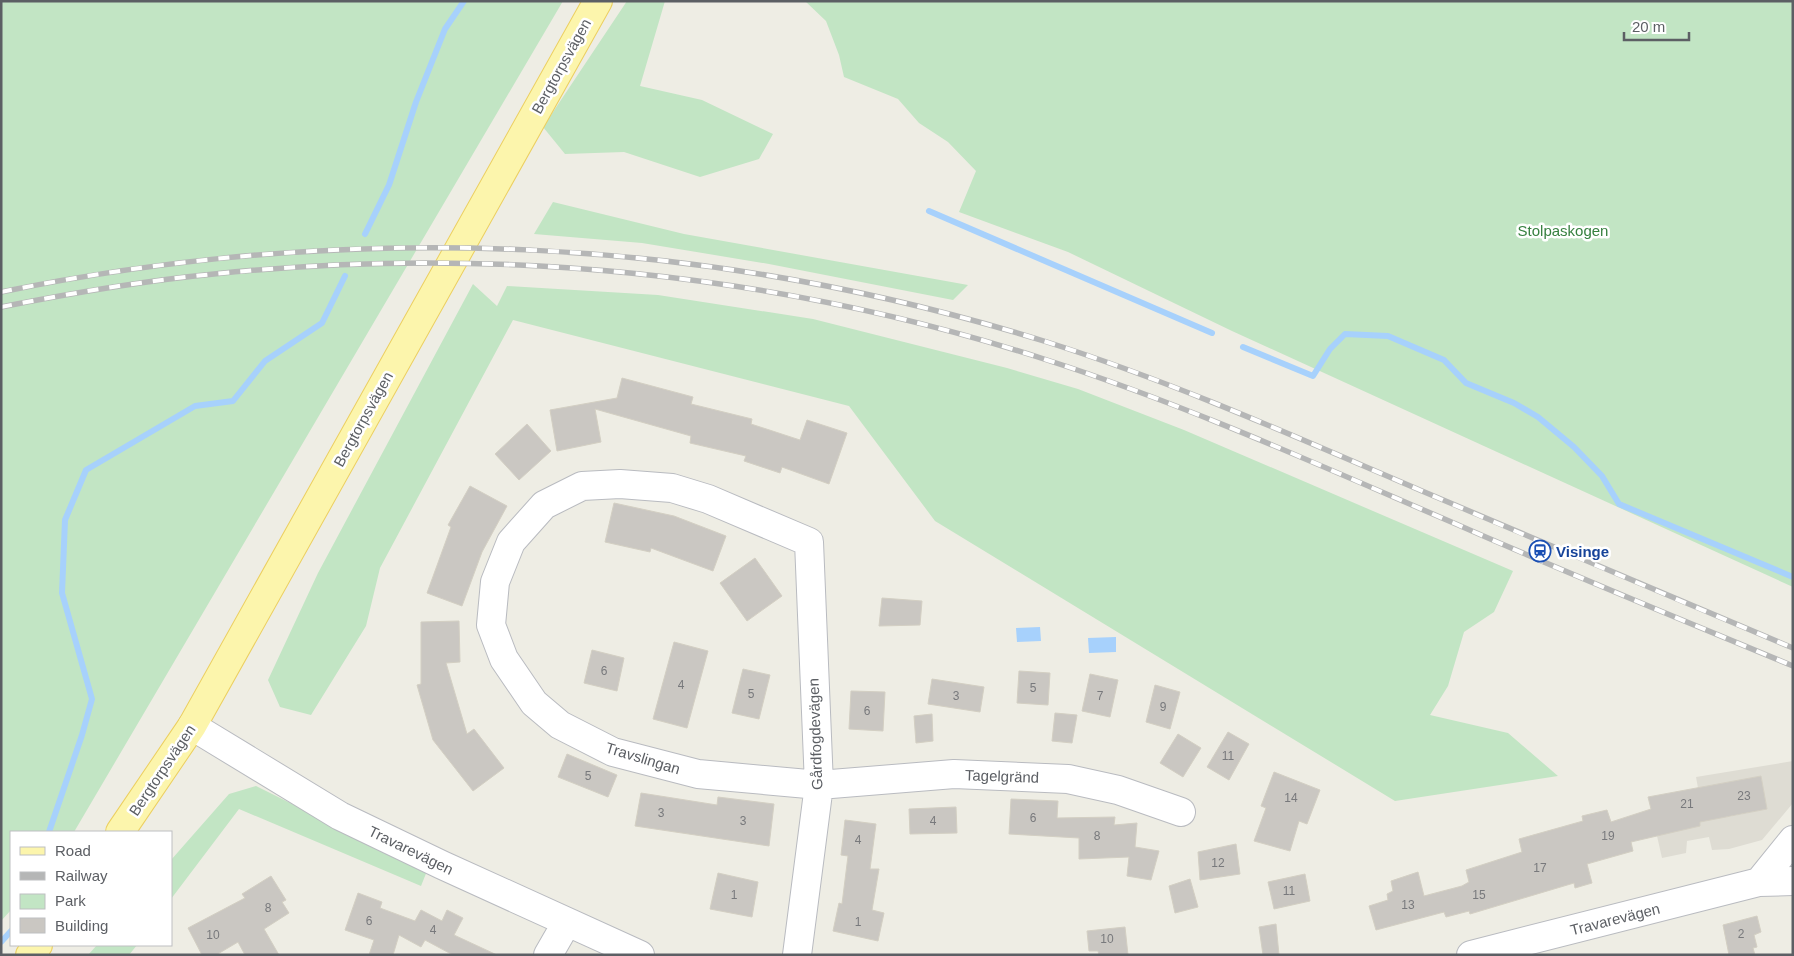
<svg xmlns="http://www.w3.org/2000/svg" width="1794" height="956" font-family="Helvetica,sans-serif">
	<rect width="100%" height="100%" fill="#eeede4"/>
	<path fill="#dedcd3" d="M 1793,761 L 1793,803 L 1762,840 L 1729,849 L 1712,850 L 1709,837 L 1687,841 L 1686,853 L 1662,858 L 1657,836 L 1699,816 L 1728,817 L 1767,809 L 1761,776 L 1698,788 L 1696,777 Z"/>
	<path fill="#c2e5c4" d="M 1,1 L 563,1 L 74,832 L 11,832 L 11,910 L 1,921 Z
		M 627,1 L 665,1 L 640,86 L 702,100 L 773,134 L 759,159 L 700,177 L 624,152 L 565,154 L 543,127 Z
		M 805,1 L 1793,1 L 1793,587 L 1232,331 L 1068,252 L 959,212 L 976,171 L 948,142 L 919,123 L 898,99 L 844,77 L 839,55 L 826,21 Z
		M 553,202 L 684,234 L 968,285 L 953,300 L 769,264 L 642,243 L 534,234 Z
		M 473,284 L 497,306 L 507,286 L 658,295 L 813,319 L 1007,368 L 1078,389 L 1184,430 L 1513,571 L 1494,612 L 1464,632 L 1448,686 L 1430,715 L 1508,733 L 1558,776 L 1395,801 L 935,521 L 849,406 L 513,320 L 380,568 L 366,626 L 311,715 L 280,707 L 268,680 L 318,573 Z
		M 256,786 L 427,871 L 421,886 L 239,809 L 171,899 L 171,860 L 229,794 Z
		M 97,945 L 137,945 L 129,955 L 88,955 Z"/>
	<path fill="#a7d1fc" d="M 1040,627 L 1041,641 L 1017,642 L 1016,628 Z
		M 1116,637 L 1116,652 L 1089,653 L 1088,638 Z"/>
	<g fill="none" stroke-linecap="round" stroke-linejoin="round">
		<path stroke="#a7d1fc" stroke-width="6" d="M 929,211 L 1212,333
			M 365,234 L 389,185 L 416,102 L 445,29 L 464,1
			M 1243,347 L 1313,376 L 1330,349 L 1345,334 L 1388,336 L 1444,360 L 1466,383 L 1514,403 L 1538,417 L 1574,447 L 1602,476 L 1619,504 L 1793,577
			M 49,832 L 82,735 L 92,699 L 62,593 L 65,520 L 86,470 L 195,406 L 233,401 L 265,361 L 322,323 L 345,276
			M 1,942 L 11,931"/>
	</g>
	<path fill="#cac7c2" stroke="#d3cfc3" d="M 622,378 L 693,397 L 691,404 L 752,419 L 751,424 L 800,440 L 807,420 L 847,433 L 829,484 L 782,467 L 780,473 L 744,461 L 746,456 L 690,443 L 691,436 L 595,409 L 601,442 L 557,451 L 550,410 L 617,398 Z
		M 527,424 L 551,451 L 519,480 L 495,454 Z
		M 470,486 L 507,506 L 482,552 L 462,606 L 427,593 L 451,527 L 448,525 Z
		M 614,503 L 674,516 L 726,536 L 713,571 L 651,548 L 650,552 L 605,542 Z
		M 755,558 L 782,596 L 747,621 L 720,583 Z
		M 882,598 L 922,601 L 920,625 L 879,626 Z
		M 459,621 L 460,662 L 446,663 L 467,734 L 474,729 L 504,768 L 473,791 L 433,740 L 417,685 L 421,684 L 421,622 Z
		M 674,642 L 708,651 L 687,728 L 653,719 Z
		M 592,650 L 624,658 L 617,691 L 584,683 Z
		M 743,669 L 770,675 L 759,719 L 732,713 Z
		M 1019,671 L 1050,673 L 1048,705 L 1017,703 Z
		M 1090,674 L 1118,680 L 1110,717 L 1082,711 Z
		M 932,679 L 984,687 L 980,712 L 928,704 Z
		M 1155,685 L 1180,692 L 1170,729 L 1146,722 Z
		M 851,691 L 885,692 L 883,731 L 849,729 Z
		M 1055,713 L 1077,715 L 1072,743 L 1052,741 Z
		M 932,714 L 933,741 L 916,743 L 914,716 Z
		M 1228,732 L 1249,744 L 1229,780 L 1207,767 Z
		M 1178,734 L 1201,748 L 1183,777 L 1160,763 Z
		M 567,754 L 617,775 L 608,797 L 558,777 Z
		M 1274,772 L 1320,790 L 1307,824 L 1299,821 L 1290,851 L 1254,841 L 1266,808 L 1261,806 Z
		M 1761,776 L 1767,809 L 1700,822 L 1700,826 L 1631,842 L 1633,851 L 1587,864 L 1592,883 L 1575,888 L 1574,883 L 1470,914 L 1469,911 L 1446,917 L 1444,912 L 1376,930 L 1369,906 L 1388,900 L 1387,894 L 1393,891 L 1391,881 L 1418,872 L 1424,896 L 1462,886 L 1469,882 L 1466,870 L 1522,852 L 1519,839 L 1583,821 L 1582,816 L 1607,810 L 1611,822 L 1651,809 L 1648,797 Z
		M 641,793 L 717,805 L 718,797 L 774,804 L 769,846 L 635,826 Z
		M 1011,799 L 1058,801 L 1057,818 L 1115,817 L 1114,825 L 1137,823 L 1135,847 L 1159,851 L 1151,880 L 1127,876 L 1129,857 L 1079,859 L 1079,838 L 1009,834 Z
		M 956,807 L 957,833 L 910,834 L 909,809 Z
		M 845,820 L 876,824 L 870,869 L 879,869 L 872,910 L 884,913 L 878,941 L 833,931 L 839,903 L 842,904 L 848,856 L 841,855 Z
		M 1236,844 L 1240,874 L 1200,880 L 1198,852 Z
		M 718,873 L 758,882 L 752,917 L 710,909 Z
		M 1305,874 L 1310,901 L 1274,909 L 1268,882 Z
		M 271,876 L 286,900 L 282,902 L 289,913 L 264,929 L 279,955 L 245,955 L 238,942 L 216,955 L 202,955 L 188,928 L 245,898 L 242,894 Z
		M 1190,879 L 1198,907 L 1175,913 L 1169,886 Z
		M 358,893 L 382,902 L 380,908 L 415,921 L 421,910 L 442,921 L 447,910 L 463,918 L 454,935 L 497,955 L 453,955 L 425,940 L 421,947 L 399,935 L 393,955 L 369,955 L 374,940 L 345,930 Z
		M 1757,916 L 1761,932 L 1754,935 L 1757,947 L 1753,948 L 1755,955 L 1729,955 L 1723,925 Z
		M 1276,924 L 1279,955 L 1263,955 L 1259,927 Z
		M 1125,927 L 1128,955 L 1099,955 L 1098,951 L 1089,951 L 1087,931 Z"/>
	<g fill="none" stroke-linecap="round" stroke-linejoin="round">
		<g stroke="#b9bbc0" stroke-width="30">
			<path id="minor" d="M 192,726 L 340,816 L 442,865 L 640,955
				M 1759,882 L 1793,840
				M 548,955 L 567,922
				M 797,955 L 819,785 L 809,542 L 708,499 L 672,488 L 620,484 L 582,486 L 544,505 L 511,542 L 495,582 L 491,625 L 504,659 L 534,703 L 560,725 L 613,752 L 698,774 L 819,785 L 954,774 L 1068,779 L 1118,790 L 1181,812
				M 1471,955 L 1759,882 L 1793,881"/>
		</g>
		<g stroke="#eccf5f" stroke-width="30">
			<path id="major" d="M 120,832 L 192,726 L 598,1
				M 30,955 L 38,945"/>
		</g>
		<use href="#minor" stroke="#fff" stroke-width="28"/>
		<use href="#major" stroke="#fcf5ac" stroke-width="28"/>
		<g stroke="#b5b6b6" stroke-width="5.5">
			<path id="rail" d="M 1,292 C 352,220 705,235 1047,342 C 1176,383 1298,438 1422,491 C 1545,544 1669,596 1793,648
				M 1,307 C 72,293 142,281 214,274 C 493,245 780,273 1047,360 C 1187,405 1321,466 1456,524 C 1567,573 1680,619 1793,666"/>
		</g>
		<use href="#rail" stroke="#fff" stroke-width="4" stroke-dasharray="11" stroke-linecap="butt"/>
	</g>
	<defs>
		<g id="station-ring" transform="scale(1.125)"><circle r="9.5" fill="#fff" stroke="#1a4fb4" stroke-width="1.5"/><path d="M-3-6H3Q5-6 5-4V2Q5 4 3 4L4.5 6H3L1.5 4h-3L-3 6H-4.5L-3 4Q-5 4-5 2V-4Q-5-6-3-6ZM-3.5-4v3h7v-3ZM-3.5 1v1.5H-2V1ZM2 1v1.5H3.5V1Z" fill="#1a4fb4"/></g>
	</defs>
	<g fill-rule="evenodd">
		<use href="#station-ring" x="1540" y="551"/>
	</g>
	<g text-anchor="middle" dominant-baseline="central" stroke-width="5" stroke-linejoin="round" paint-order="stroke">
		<g font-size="12" fill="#78797c">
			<text x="604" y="671">6</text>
			<text x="681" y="685">4</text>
			<text x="1033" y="688">5</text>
			<text x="751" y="694">5</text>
			<text x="956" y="696">3</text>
			<text x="1100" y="696">7</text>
			<text x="1163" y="707">9</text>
			<text x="867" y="711">6</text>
			<text x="1228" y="756">11</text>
			<text x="588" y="776">5</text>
			<text x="1744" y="796">23</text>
			<text x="1291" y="798">14</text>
			<text x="1687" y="804">21</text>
			<text x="661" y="813">3</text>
			<text x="1033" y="818">6</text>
			<text x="743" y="821">3</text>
			<text x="933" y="821">4</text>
			<text x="1097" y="836">8</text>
			<text x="1608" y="836">19</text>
			<text x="858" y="840">4</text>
			<text x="1218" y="863">12</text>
			<text x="1540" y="868">17</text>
			<text x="1289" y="891">11</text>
			<text x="734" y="895">1</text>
			<text x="1479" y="895">15</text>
			<text x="1408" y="905">13</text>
			<text x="268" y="908">8</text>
			<text x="369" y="921">6</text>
			<text x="858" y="922">1</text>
			<text x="433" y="930">4</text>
			<text x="1741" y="934">2</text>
			<text x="213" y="935">10</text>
			<text x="1107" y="939">10</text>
		</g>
		<g font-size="15" fill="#5c5f64" stroke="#fff">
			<text transform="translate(561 66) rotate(-61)">Bergtorpsvägen</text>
			<text transform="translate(363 419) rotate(-61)">Bergtorpsvägen</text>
			<text transform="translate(815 734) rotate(-92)">Gårdfogdevägen</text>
			<text transform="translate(643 758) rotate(17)">Travslingan</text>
			<text transform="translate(162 770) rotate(-56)">Bergtorpsvägen</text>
			<text transform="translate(1002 776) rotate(2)">Tagelgränd</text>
			<text transform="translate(411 850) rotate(26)">Travarevägen</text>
			<text transform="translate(1615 919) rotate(-14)">Travarevägen</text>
		</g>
		<g font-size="15" fill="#378140" stroke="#fff">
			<text x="1563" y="230">Stolpaskogen</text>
		</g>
		<g font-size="15" font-weight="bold" fill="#164399" stroke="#fff" text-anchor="start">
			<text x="1556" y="551">Visinge</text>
		</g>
	</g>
	<rect width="1794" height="956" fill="none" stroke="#5c5f64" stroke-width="5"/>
	<rect x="10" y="831" width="162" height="115" fill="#ffffff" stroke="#bebfc1"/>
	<rect x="20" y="847" width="25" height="8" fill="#fcf5ac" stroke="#bebfc1"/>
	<text x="55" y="856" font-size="15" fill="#5c5f64">Road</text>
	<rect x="20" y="872" width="25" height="8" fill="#b5b6b6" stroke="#bebfc1"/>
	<text x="55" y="881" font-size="15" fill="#5c5f64">Railway</text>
	<rect x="20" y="894" width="25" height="15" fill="#c2e5c4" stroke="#bebfc1"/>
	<text x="55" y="906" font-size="15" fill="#5c5f64">Park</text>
	<rect x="20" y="918" width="25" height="15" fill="#cac7c2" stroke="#bebfc1"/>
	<text x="55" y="931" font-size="15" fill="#5c5f64">Building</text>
	<path d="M1624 32v8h65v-8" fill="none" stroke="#5c5f64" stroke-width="2.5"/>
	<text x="1632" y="32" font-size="15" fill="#5c5f64" stroke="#ffffff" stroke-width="4" paint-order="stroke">20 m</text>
</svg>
